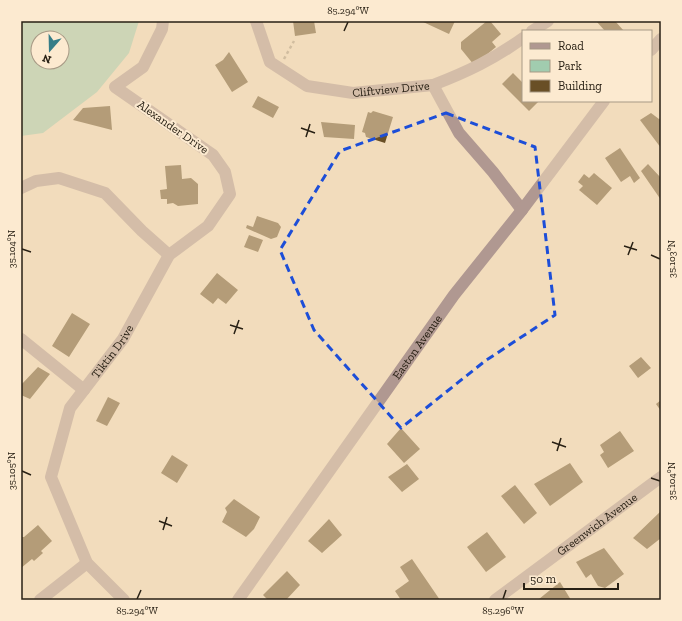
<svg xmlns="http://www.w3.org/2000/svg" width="682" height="621" font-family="'Zilla Slab',serif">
	<rect width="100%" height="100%" fill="#f2dcbc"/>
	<path fill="#a1ccaf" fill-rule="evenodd" d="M 21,21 L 139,21 L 129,53 L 97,92 L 43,133 L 21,136 ZM 38,38 L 62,38 L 62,62 L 38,62 Z"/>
	<path fill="#694f26" d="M 293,21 L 314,21 L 316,33 L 295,36 Z
		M 421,21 L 455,21 L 449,34 Z
		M 487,21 L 490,21 L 501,34 L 492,42 L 496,47 L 474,65 L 461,49 L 461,42 Z
		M 598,21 L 615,21 L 624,31 L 605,31 L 597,22 Z
		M 229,52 L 248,82 L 232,92 L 215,65 L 223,60 Z
		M 513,73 L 523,83 L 523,101 L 539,101 L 529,111 L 502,84 Z
		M 258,96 L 279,107 L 273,118 L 252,107 Z
		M 110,106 L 112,130 L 73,120 L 83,108 Z
		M 373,111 L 393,117 L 385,143 L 366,137 L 365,133 L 362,132 L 368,112 L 371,113 Z
		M 651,113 L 659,119 L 661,118 L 661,148 L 640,120 Z
		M 321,122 L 355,125 L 354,139 L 324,137 Z
		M 620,148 L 640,178 L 634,183 L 630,176 L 621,182 L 605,158 Z
		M 648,164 L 661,178 L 661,200 L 641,171 Z
		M 181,165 L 182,179 L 191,178 L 198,184 L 198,204 L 178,206 L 173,203 L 167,204 L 167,199 L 161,199 L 160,190 L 167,189 L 165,166 Z
		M 594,173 L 612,188 L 597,205 L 579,190 L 583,186 L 578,182 L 584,174 L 589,178 Z
		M 257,216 L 278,223 L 281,227 L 277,237 L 271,239 L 246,228 L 247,225 L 253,227 Z
		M 249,235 L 263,240 L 258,252 L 244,247 Z
		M 217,273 L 238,290 L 226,304 L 218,298 L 213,304 L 200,294 Z
		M 72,313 L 90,324 L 69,357 L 52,346 Z
		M 641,357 L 651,368 L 638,378 L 629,366 Z
		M 38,367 L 50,374 L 30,399 L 21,395 L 21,385 Z
		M 108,397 L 120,403 L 107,426 L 96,421 Z
		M 661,400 L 661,411 L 656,404 Z
		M 401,428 L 420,449 L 404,463 L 387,444 Z
		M 620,431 L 634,451 L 608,468 L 600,455 L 604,452 L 600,445 Z
		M 172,455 L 188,465 L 177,483 L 161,473 Z
		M 570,463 L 583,482 L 550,506 L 534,484 Z
		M 407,464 L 419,479 L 402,492 L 388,477 Z
		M 515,485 L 537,513 L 524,524 L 501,496 Z
		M 234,499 L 260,517 L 254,529 L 246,537 L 222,522 L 227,512 L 225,508 Z
		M 661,511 L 661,538 L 647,549 L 633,538 Z
		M 329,519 L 342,535 L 322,553 L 308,541 Z
		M 38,525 L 52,541 L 41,551 L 43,553 L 34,561 L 32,559 L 21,568 L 21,537 L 24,537 Z
		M 487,532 L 506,557 L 486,572 L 467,547 Z
		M 604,548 L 624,574 L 605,588 L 598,586 L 591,574 L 586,578 L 576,562 Z
		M 412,559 L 440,600 L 401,600 L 395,591 L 409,581 L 400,567 Z
		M 287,571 L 300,585 L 286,600 L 268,600 L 263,595 Z
		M 560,582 L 571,600 L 539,600 L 539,599 Z"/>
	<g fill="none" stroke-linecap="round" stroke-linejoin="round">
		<path stroke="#a9987f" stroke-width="2.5" stroke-dasharray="3 3" stroke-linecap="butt" d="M 284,59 L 294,41"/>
		<g stroke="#b09891" stroke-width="12">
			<path id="s1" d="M 256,21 L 270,62 L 307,86 L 353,93 L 433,85 L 459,133 L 493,172 L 522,210"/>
			<path d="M 532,31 L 548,21"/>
			<path d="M 651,50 L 661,39"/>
			<path d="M 433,85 C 467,72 494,59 523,38"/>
			<path d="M 21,188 L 36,181 L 59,178 L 105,193 L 142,231 L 169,255"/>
			<path d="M 21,339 L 84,390"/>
			<path d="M 40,600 L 87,563"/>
			<path id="s2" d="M 124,600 L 87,563 L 51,477 L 70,408 L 123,339 L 169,255 L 208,226 L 230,194 L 225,172 L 213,155 L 115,87 L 143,67 L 162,29 L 163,21"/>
			<path id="s3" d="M 238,600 L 454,295 L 522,210 L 604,101"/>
			<path id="s4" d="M 495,600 L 661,477"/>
		</g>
	</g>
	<path d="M0 0H682V621H0ZM 446,113 L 535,147 L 555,315 L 485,361 L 401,428 L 314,330 L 280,250 L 340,151 Z" fill="#f2dcbc" fill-opacity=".55" fill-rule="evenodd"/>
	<path fill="none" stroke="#1d4ed8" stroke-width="3" stroke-dasharray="8 5" stroke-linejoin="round" d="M 446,113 L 535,147 L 555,315 L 485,361 L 401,428 L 314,330 L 280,250 L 340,151 Z"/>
	<path fill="none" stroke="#282014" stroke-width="1.5" d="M 344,31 L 348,22M 301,128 L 315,133M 306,137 L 310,124M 624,246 L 637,250M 22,249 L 31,252M 628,255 L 633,242M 651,255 L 660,259M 230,325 L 243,329M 234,334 L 239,320M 552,442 L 566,447M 557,451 L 561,438M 22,471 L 31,475M 651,478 L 660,481M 159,521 L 172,526M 163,530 L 167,517M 137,599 L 141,590M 503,599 L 506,590"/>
	<g text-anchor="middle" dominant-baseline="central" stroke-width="4" stroke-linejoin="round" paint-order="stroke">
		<g font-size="12" fill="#282014" stroke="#fcead0">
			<text stroke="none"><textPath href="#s1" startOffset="172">Cliftview Drive</textPath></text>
			<text transform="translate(173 127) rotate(35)">Alexander Drive</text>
			<text stroke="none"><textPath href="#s3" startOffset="310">Easton Avenue</textPath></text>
			<text stroke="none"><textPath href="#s2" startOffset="288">Tiktin Drive</textPath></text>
			<text stroke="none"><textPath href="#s4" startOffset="127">Greenwich Avenue</textPath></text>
		</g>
	</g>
	<rect width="682" height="621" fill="none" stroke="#fcead0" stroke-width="44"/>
	<rect x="522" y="30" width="130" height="72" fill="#fcead0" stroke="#a79985"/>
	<rect x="530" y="43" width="20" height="6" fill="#b09891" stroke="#a79985"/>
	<text x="558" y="50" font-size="12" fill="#282014">Road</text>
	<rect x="530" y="60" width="20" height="12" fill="#a1ccaf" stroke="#a79985"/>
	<text x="558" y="70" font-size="12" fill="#282014">Park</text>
	<rect x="530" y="80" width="20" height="12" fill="#694f26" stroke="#a79985"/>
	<text x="558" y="90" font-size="12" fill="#282014">Building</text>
	<g transform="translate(50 50) rotate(200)"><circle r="19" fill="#fcead0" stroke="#a79985"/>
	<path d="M0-3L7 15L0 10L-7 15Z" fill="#367d87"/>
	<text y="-6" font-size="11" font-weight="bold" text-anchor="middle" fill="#282014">N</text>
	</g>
	<path d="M524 583v6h94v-6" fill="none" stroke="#282014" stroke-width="2"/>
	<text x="530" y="583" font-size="12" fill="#282014" stroke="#fcead0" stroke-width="3" paint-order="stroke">50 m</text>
	<rect x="22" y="22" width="638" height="577" fill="none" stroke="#282014" stroke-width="1.5"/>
	<g font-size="10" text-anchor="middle" fill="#282014">
		<text x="348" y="14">85.294°W</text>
		<text transform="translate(11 249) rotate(-90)" y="4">35.104°N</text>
		<text transform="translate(671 259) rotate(-90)" y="4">35.103°N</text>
		<text transform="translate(11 471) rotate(-90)" y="4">35.105°N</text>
		<text transform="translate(671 481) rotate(-90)" y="4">35.104°N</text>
		<text x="137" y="614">85.294°W</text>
		<text x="503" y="614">85.296°W</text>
	</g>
</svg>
